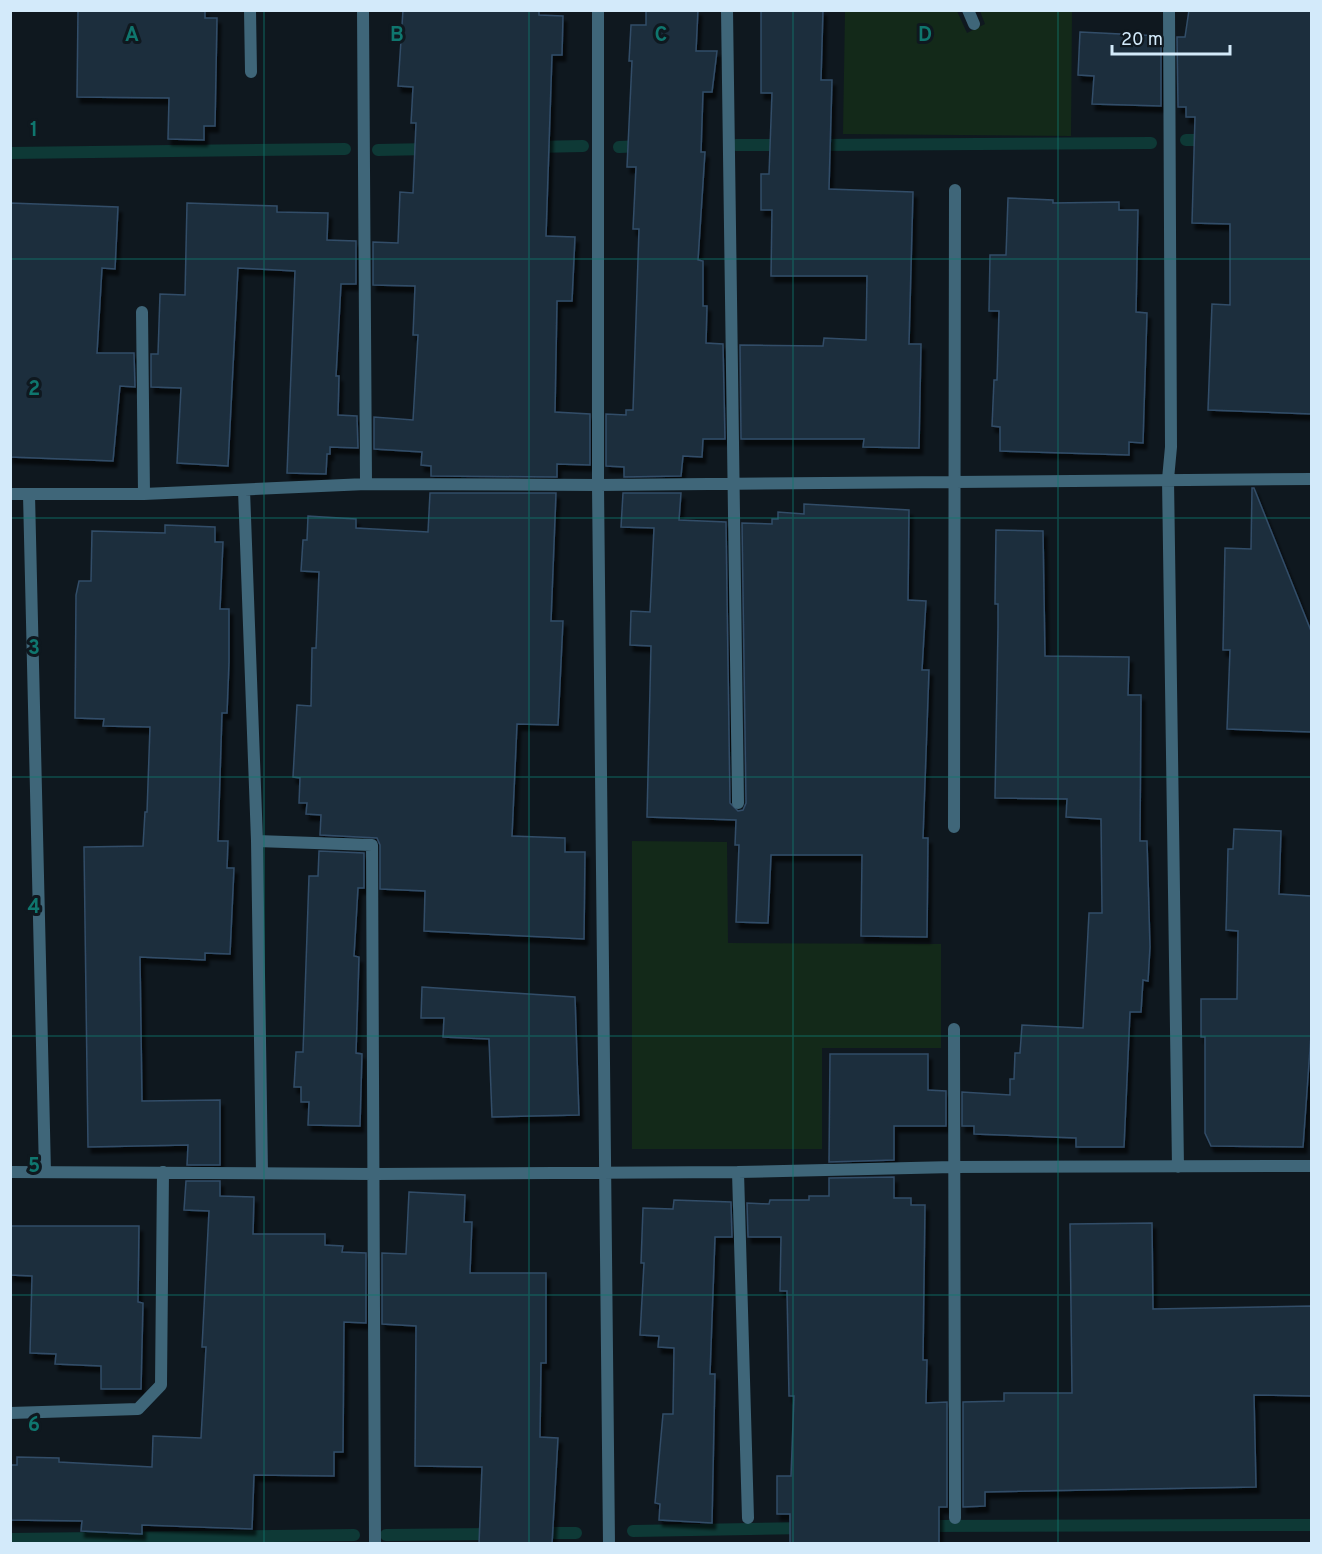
<svg xmlns="http://www.w3.org/2000/svg" width="1322" height="1554" font-family="Overpass,sans-serif">
	<defs>
		<filter id="shadow"><feDropShadow dx="3.5" dy="6" stdDeviation="1.5" flood-color="#0009"/></filter>
	</defs>
	<rect width="100%" height="100%" fill="#0f181f"/>
	<path fill="#132919" d="M 845,11 L 957,11 L 967,33 L 985,24 L 980,11 L 1072,11 L 1071,136 L 843,134 Z
		M 632,841 L 727,842 L 728,943 L 941,944 L 941,1048 L 822,1048 L 822,1149 L 632,1149 Z"/>
	<g fill="none" stroke-linecap="round" stroke-linejoin="round">
		<path stroke="#0e3936" stroke-width="12" d="M 1186,140 L 1208,140
			M 736,145 L 784,145
			M 816,145 L 1151,143
			M 533,147 L 583,146
			M 619,147 L 644,146
			M 378,150 L 429,149
			M 10,153 L 345,149
			M 923,1526 L 1312,1525
			M 633,1531 L 806,1528
			M 538,1533 L 576,1533
			M 386,1535 L 493,1534
			M 10,1539 L 354,1535"/>
	</g>
	<path fill="#1d2e3e" stroke="#324d68" stroke-width="1.5" filter="url(#shadow)" d="M 78,10 L 205,10 L 205,18 L 217,18 L 215,126 L 204,126 L 204,140 L 168,139 L 169,98 L 77,97 Z
		M 403,10 L 539,10 L 539,15 L 563,16 L 562,55 L 552,55 L 546,236 L 575,237 L 572,301 L 557,301 L 555,412 L 590,414 L 590,465 L 557,464 L 557,477 L 431,476 L 431,466 L 421,465 L 422,452 L 374,449 L 374,417 L 413,420 L 418,335 L 413,335 L 415,286 L 373,285 L 373,242 L 398,243 L 400,192 L 413,193 L 416,123 L 411,123 L 413,87 L 398,86 Z
		M 646,10 L 698,10 L 696,51 L 717,51 L 712,92 L 703,92 L 701,152 L 705,152 L 698,260 L 703,261 L 703,306 L 707,306 L 706,343 L 723,344 L 725,439 L 703,439 L 702,457 L 683,456 L 681,476 L 624,477 L 624,467 L 606,466 L 606,414 L 626,415 L 626,410 L 633,410 L 639,229 L 633,229 L 636,167 L 627,167 L 632,61 L 629,61 L 631,25 L 646,25 Z
		M 761,10 L 823,10 L 821,80 L 832,80 L 829,189 L 913,192 L 909,344 L 921,344 L 919,448 L 863,447 L 864,439 L 741,439 L 740,345 L 823,346 L 824,338 L 866,340 L 867,276 L 771,276 L 772,210 L 761,210 L 761,174 L 769,174 L 772,93 L 761,93 Z
		M 1189,10 L 1311,10 L 1311,414 L 1208,410 L 1212,304 L 1230,305 L 1230,224 L 1192,223 L 1195,117 L 1186,117 L 1186,107 L 1178,107 L 1177,37 L 1185,37 Z
		M 1080,32 L 1161,36 L 1161,106 L 1092,104 L 1094,76 L 1078,75 Z
		M 1008,198 L 1053,200 L 1053,203 L 1119,202 L 1119,210 L 1138,210 L 1136,312 L 1147,313 L 1144,409 L 1143,443 L 1129,442 L 1129,455 L 1000,451 L 1000,427 L 992,426 L 994,380 L 997,380 L 999,311 L 989,311 L 990,255 L 1006,255 Z
		M 10,203 L 118,207 L 115,269 L 102,268 L 97,353 L 134,353 L 135,387 L 120,386 L 113,461 L 10,457 Z
		M 187,203 L 277,206 L 277,212 L 328,213 L 327,240 L 356,241 L 356,284 L 341,284 L 336,376 L 339,376 L 338,415 L 357,416 L 358,448 L 330,447 L 330,454 L 327,454 L 326,474 L 287,473 L 295,271 L 238,268 L 228,466 L 177,463 L 181,388 L 151,387 L 151,354 L 158,354 L 160,294 L 185,295 Z
		M 1252,488 L 1254,488 L 1311,631 L 1311,732 L 1227,729 L 1230,650 L 1223,650 L 1225,548 L 1251,549 Z
		M 430,493 L 556,493 L 551,621 L 563,621 L 558,725 L 517,724 L 512,836 L 565,838 L 565,852 L 585,852 L 584,939 L 424,931 L 425,891 L 380,889 L 380,845 L 377,838 L 320,835 L 321,815 L 306,814 L 307,803 L 299,803 L 300,778 L 293,777 L 297,705 L 311,706 L 312,648 L 316,648 L 319,572 L 301,571 L 303,540 L 307,540 L 308,516 L 356,519 L 356,528 L 428,532 Z
		M 623,493 L 681,493 L 679,520 L 726,522 L 730,803 L 738,811 L 743,810 L 746,803 L 742,523 L 772,524 L 772,519 L 778,519 L 778,512 L 804,514 L 804,504 L 909,510 L 908,600 L 926,601 L 922,670 L 929,670 L 923,838 L 928,838 L 927,937 L 861,936 L 862,855 L 771,855 L 768,923 L 736,922 L 739,845 L 735,845 L 736,820 L 647,817 L 651,646 L 630,645 L 631,611 L 650,612 L 654,528 L 621,527 Z
		M 165,525 L 215,527 L 215,542 L 223,542 L 220,609 L 229,609 L 229,662 L 227,713 L 222,713 L 218,841 L 228,841 L 227,868 L 234,868 L 230,954 L 205,953 L 205,960 L 140,957 L 142,1101 L 220,1100 L 220,1165 L 187,1165 L 188,1145 L 88,1147 L 84,847 L 143,846 L 145,812 L 147,812 L 150,727 L 103,726 L 104,719 L 75,718 L 76,595 L 79,581 L 91,581 L 92,531 L 165,533 Z
		M 996,530 L 1043,531 L 1045,656 L 1129,657 L 1128,695 L 1141,695 L 1140,841 L 1147,841 L 1150,947 L 1148,981 L 1143,980 L 1141,1012 L 1130,1012 L 1124,1147 L 1076,1147 L 1076,1138 L 974,1134 L 974,1126 L 962,1126 L 962,1092 L 1010,1095 L 1010,1079 L 1014,1079 L 1015,1053 L 1020,1053 L 1022,1025 L 1083,1028 L 1089,913 L 1102,913 L 1101,819 L 1066,817 L 1067,799 L 995,798 L 998,627 L 998,604 L 995,604 Z
		M 1234,829 L 1281,831 L 1279,894 L 1311,896 L 1311,1035 L 1303,1147 L 1211,1146 L 1205,1133 L 1205,1037 L 1201,1037 L 1201,999 L 1237,999 L 1238,931 L 1226,930 L 1228,849 L 1233,849 Z
		M 319,851 L 364,853 L 364,888 L 358,888 L 354,956 L 359,957 L 356,1053 L 362,1054 L 360,1126 L 308,1125 L 309,1102 L 301,1102 L 301,1087 L 294,1087 L 296,1052 L 303,1052 L 309,876 L 318,876 Z
		M 422,987 L 575,997 L 579,1115 L 492,1117 L 489,1039 L 443,1037 L 444,1018 L 421,1018 Z
		M 830,1054 L 928,1054 L 928,1090 L 946,1091 L 946,1126 L 894,1126 L 894,1160 L 829,1162 Z
		M 894,1177 L 894,1198 L 911,1198 L 911,1205 L 925,1205 L 923,1360 L 927,1360 L 926,1403 L 947,1402 L 947,1507 L 939,1507 L 939,1544 L 790,1544 L 790,1514 L 777,1514 L 777,1476 L 791,1476 L 794,1396 L 789,1396 L 787,1291 L 780,1291 L 781,1237 L 748,1237 L 747,1203 L 769,1204 L 770,1200 L 809,1200 L 809,1196 L 829,1196 L 829,1178 Z
		M 186,1181 L 220,1181 L 220,1196 L 254,1197 L 253,1234 L 325,1234 L 325,1245 L 343,1246 L 342,1252 L 366,1253 L 366,1323 L 344,1322 L 343,1452 L 334,1452 L 334,1476 L 254,1475 L 252,1529 L 142,1525 L 142,1534 L 81,1531 L 82,1521 L 10,1520 L 10,1465 L 17,1465 L 17,1457 L 59,1458 L 59,1462 L 152,1467 L 153,1436 L 201,1438 L 206,1347 L 202,1347 L 209,1211 L 184,1210 Z
		M 409,1192 L 465,1195 L 464,1222 L 472,1222 L 470,1273 L 546,1273 L 546,1363 L 541,1363 L 540,1437 L 558,1438 L 552,1544 L 479,1544 L 482,1467 L 415,1466 L 416,1326 L 382,1324 L 382,1253 L 406,1254 Z
		M 674,1200 L 731,1202 L 732,1237 L 715,1237 L 710,1374 L 715,1374 L 712,1523 L 659,1520 L 660,1504 L 655,1503 L 663,1414 L 673,1414 L 674,1348 L 658,1347 L 659,1336 L 640,1335 L 644,1263 L 641,1263 L 643,1208 L 673,1209 Z
		M 1152,1223 L 1153,1309 L 1311,1306 L 1311,1396 L 1254,1395 L 1256,1487 L 985,1492 L 985,1506 L 963,1507 L 963,1402 L 1004,1401 L 1004,1393 L 1072,1393 L 1070,1224 Z
		M 10,1226 L 139,1226 L 138,1302 L 143,1303 L 141,1389 L 101,1389 L 101,1366 L 55,1364 L 56,1354 L 30,1353 L 32,1276 L 10,1275 Z"/>
	<g fill="none" stroke-linecap="round" stroke-linejoin="round">
		<path stroke="#3f6679" stroke-width="12" d="M 250,10 L 251,72
			M 363,10 L 366,484
			M 598,10 L 598,485 L 609,1544
			M 727,10 L 738,803
			M 968,10 L 974,24
			M 1169,10 L 1171,447 L 1168,479 L 1178,1167
			M 142,312 L 144,494
			M 244,490 L 257,841 L 262,1173
			M 10,494 L 144,494 L 366,484 L 598,485 L 1312,479
			M 29,495 L 45,1172
			M 954,827 L 955,190
			M 257,841 L 372,845 L 375,1544
			M 954,1029 L 955,1518
			M 10,1172 L 375,1174 L 738,1172 L 953,1167 L 1312,1166
			M 738,1172 L 748,1518
			M 10,1413 L 138,1409 L 161,1385 L 163,1172"/>
	</g>
	<path fill="none" stroke="#0f766e" stroke-width="1.5" stroke-opacity="0.55" d="M 264,10 L 264,1544M 529,10 L 529,1544M 793,10 L 793,1544M 1058,10 L 1058,1544M 10,259 L 1312,259M 10,518 L 1312,518M 10,777 L 1312,777M 10,1036 L 1312,1036M 10,1295 L 1312,1295"/>
	<g font-size="20" text-anchor="middle" font-weight="bold" fill="#0f766e" stroke="#0f181f" stroke-width="6" stroke-linejoin="round" paint-order="stroke">
		<text x="132" y="41">A</text>
		<text x="397" y="41">B</text>
		<text x="661" y="41">C</text>
		<text x="925" y="41">D</text>
		<text x="34" y="136">1</text>
		<text x="34" y="395">2</text>
		<text x="34" y="654">3</text>
		<text x="34" y="913">4</text>
		<text x="34" y="1172">5</text>
		<text x="34" y="1431">6</text>
	</g>
	<rect width="1322" height="1554" fill="none" stroke="#d3eafa" stroke-width="24"/>
	<path d="M1112 45v9h118v-9" fill="none" stroke="#d3eafa" stroke-width="3"/>
	<text x="1121" y="45" font-size="18" fill="#d3eafa" stroke="#0f181f" stroke-width="4.5" paint-order="stroke">20 m</text>
</svg>
